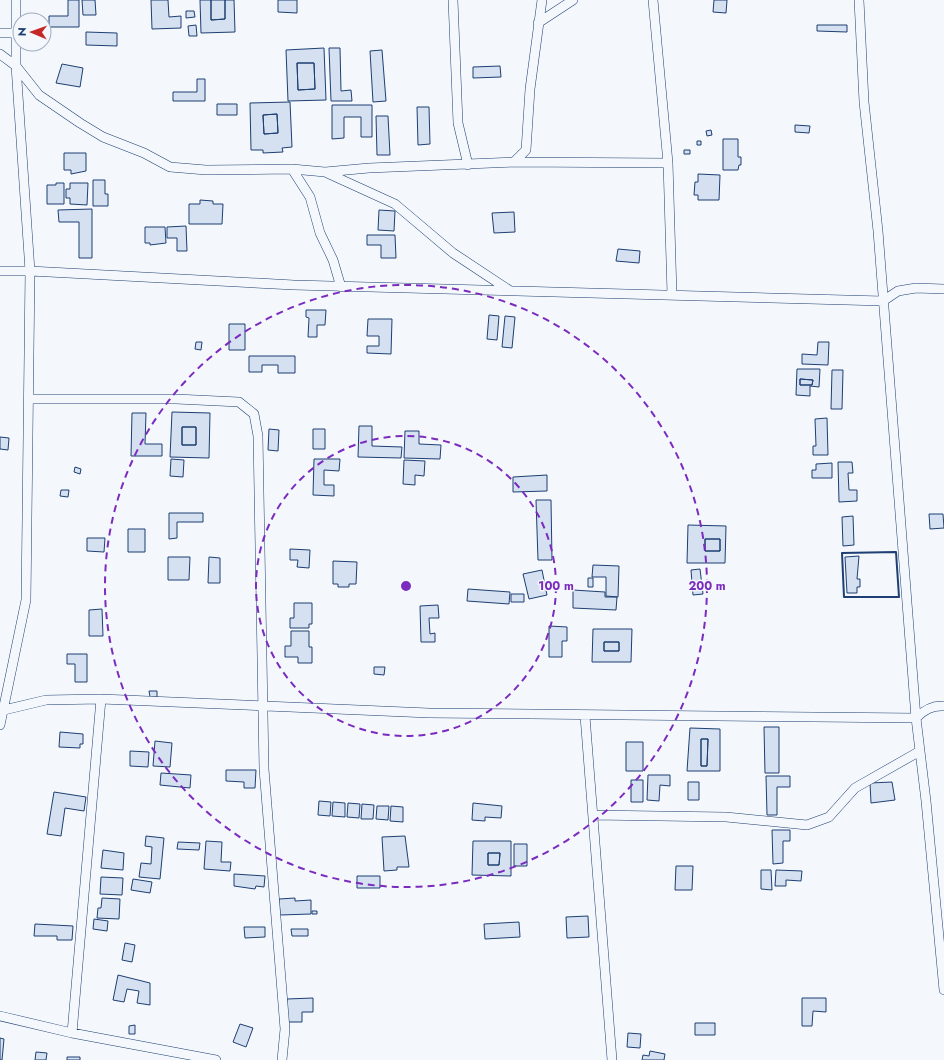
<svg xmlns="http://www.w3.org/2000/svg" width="944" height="1060" font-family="Jost,sans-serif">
	<rect width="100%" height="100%" fill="#f4f7fb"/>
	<path fill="#d5e0f0" stroke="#1d3f73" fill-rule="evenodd" d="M 68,0 L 79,0 L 79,27 L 49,27 L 49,16 L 68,16 Z
		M 82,0 L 95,0 L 96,15 L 83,15 Z
		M 151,0 L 168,0 L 169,17 L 181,16 L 181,28 L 152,29 Z
		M 200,0 L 211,0 L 211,20 L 225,19 L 225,0 L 234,0 L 235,32 L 201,33 Z
		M 211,0 L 225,0 L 225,19 L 211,20 Z
		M 278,0 L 297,0 L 297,13 L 278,12 Z
		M 714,0 L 727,0 L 726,13 L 713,12 Z
		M 186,11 L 194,11 L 195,17 L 186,18 Z
		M 196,25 L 197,36 L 189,36 L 188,26 Z
		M 817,25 L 847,25 L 847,32 L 817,31 Z
		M 86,32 L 117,33 L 117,46 L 86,45 Z
		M 324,48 L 326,100 L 288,101 L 286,50 ZM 297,63 L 314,63 L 315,89 L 298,90 Z
		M 329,48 L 340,48 L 341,91 L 351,90 L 352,101 L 331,101 Z
		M 382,50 L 386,101 L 373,102 L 370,51 Z
		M 297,63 L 314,63 L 315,89 L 298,90 Z
		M 62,64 L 83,68 L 80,87 L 56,83 Z
		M 500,66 L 501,77 L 473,78 L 473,67 Z
		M 197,79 L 205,79 L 205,101 L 173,101 L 173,92 L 197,92 Z
		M 290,102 L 292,147 L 282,148 L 283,152 L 263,153 L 263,150 L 251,150 L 250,103 ZM 277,114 L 278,133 L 264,134 L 263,115 Z
		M 217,104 L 237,104 L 237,115 L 217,115 Z
		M 332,105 L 372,105 L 372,137 L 361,137 L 361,117 L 344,117 L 344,138 L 332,139 Z
		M 417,107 L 429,107 L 430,144 L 418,145 Z
		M 277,114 L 278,133 L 264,134 L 263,115 Z
		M 376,116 L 388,116 L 390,155 L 377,155 Z
		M 795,125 L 810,126 L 809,133 L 795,132 Z
		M 711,130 L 712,135 L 707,136 L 706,131 Z
		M 723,139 L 738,139 L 738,157 L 741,157 L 741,165 L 739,165 L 738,170 L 723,170 Z
		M 697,141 L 701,141 L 701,145 L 697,145 Z
		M 684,150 L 690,150 L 690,154 L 684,154 Z
		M 64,153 L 86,153 L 86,171 L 71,174 L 71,170 L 64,170 Z
		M 698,174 L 720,175 L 719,200 L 698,200 L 698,195 L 694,195 L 695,182 L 698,182 Z
		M 93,180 L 105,180 L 105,194 L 108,194 L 108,206 L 93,206 Z
		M 56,183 L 64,183 L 64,204 L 47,204 L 47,185 L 56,185 Z
		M 70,183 L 88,183 L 87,205 L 70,204 L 70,198 L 66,198 L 66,189 L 70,189 Z
		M 200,200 L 213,201 L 213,204 L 223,204 L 222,224 L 189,224 L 189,204 L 200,204 Z
		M 92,209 L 92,258 L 79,258 L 79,222 L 59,222 L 58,210 Z
		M 379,210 L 395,211 L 394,231 L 378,230 Z
		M 514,212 L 515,232 L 494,233 L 492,213 Z
		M 186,226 L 187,251 L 177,251 L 177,238 L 167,238 L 167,227 Z
		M 145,227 L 165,227 L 166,243 L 150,245 L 150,243 L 145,243 Z
		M 367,235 L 395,235 L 396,258 L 381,258 L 381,245 L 367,245 Z
		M 618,249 L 640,251 L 639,263 L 616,261 Z
		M 306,310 L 326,310 L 325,325 L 317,325 L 317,337 L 308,337 L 309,318 L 306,317 Z
		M 489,315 L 499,316 L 497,340 L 487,339 Z
		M 505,316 L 515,317 L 512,348 L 502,347 Z
		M 368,319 L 392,319 L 391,354 L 367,353 L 367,346 L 379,346 L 379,336 L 367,336 Z
		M 229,324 L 245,324 L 245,350 L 229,350 Z
		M 196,342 L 202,342 L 201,350 L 195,349 Z
		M 818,342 L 829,342 L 828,365 L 802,364 L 802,354 L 817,355 Z
		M 249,356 L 295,356 L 295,373 L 278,373 L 278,365 L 262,365 L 262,372 L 249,372 Z
		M 797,369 L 820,369 L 819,387 L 810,386 L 810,396 L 796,395 ZM 800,379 L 813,380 L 812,385 L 800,385 Z
		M 832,370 L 843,370 L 842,409 L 831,409 Z
		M 800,379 L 813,380 L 812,385 L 800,385 Z
		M 172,412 L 210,413 L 209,458 L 170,457 ZM 182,427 L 196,427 L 196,445 L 182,445 Z
		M 132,413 L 146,413 L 145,444 L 162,444 L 162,456 L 131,456 Z
		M 827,418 L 828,455 L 813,455 L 813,446 L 816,446 L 815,419 Z
		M 359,426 L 372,426 L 372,446 L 402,447 L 401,458 L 358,457 Z
		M 182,427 L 196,427 L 196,445 L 182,445 Z
		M 269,429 L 279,430 L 278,451 L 268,450 Z
		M 313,429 L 325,429 L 325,449 L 313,449 Z
		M 405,431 L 419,431 L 419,444 L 441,445 L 440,459 L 404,458 Z
		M 0,437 L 9,438 L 8,450 L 0,449 Z
		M 171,459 L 184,460 L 183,477 L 170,476 Z
		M 314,459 L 340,459 L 339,471 L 324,470 L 324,485 L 334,485 L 334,496 L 313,495 Z
		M 404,460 L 425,461 L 424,476 L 415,475 L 415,485 L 403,484 Z
		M 838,462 L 852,462 L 853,473 L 848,473 L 849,490 L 857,490 L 857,501 L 839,502 Z
		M 832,463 L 832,478 L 812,478 L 812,470 L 816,470 L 816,464 Z
		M 75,467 L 81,469 L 80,474 L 74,472 Z
		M 547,475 L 547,491 L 513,492 L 513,477 Z
		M 61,490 L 69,490 L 68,497 L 60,496 Z
		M 536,500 L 551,500 L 552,560 L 538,560 Z
		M 169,513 L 203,513 L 203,522 L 177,522 L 177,538 L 169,539 Z
		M 929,514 L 943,514 L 944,528 L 930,529 Z
		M 853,516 L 854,545 L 843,546 L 842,517 Z
		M 688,525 L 726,526 L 725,563 L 687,563 ZM 705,539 L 720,539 L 720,551 L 705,551 Z
		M 128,529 L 145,529 L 145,552 L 128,552 Z
		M 87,538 L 105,538 L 104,552 L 87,551 Z
		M 705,539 L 720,539 L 720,551 L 705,551 Z
		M 290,549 L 310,550 L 309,568 L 297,567 L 298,560 L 290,560 Z
		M 859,556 L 857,579 L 860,579 L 860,587 L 857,587 L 857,593 L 847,593 L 845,557 Z
		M 168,557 L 190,557 L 189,580 L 168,580 Z
		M 209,557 L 220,558 L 220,583 L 208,583 Z
		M 333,561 L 357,562 L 356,584 L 349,584 L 349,587 L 338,587 L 338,584 L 333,584 Z
		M 593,565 L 619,566 L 618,597 L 606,596 L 606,577 L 592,577 Z
		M 700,569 L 703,594 L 693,595 L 691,570 Z
		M 542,570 L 547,595 L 529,599 L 523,574 Z
		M 588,578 L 593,578 L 593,587 L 588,587 Z
		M 468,589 L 510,592 L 509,604 L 467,601 Z
		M 573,590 L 605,592 L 605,597 L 617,597 L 616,610 L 573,608 Z
		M 511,594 L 524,594 L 524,602 L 511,602 Z
		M 294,603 L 312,603 L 312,624 L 309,624 L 309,628 L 290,628 L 290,618 L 294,618 Z
		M 438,605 L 439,618 L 429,618 L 430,634 L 435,633 L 435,642 L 421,642 L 420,606 Z
		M 102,609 L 103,636 L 89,636 L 89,610 Z
		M 549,626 L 567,627 L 567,641 L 562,641 L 562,657 L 549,657 Z
		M 593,629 L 632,629 L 631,662 L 592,662 ZM 604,642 L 619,642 L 619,651 L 604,651 Z
		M 291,631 L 309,631 L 309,647 L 312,647 L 312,663 L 298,663 L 298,657 L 285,657 L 285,646 L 291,646 Z
		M 604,642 L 619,642 L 619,651 L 604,651 Z
		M 67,654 L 87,654 L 87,682 L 75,682 L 75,664 L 67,664 Z
		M 374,667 L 385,667 L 384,675 L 374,674 Z
		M 149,691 L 157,691 L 157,697 L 150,697 Z
		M 764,727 L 779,727 L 779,773 L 765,773 Z
		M 690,728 L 720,729 L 720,771 L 687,771 ZM 701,739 L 708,739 L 707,766 L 701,766 Z
		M 60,732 L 83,734 L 83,744 L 80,744 L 80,748 L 59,747 Z
		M 701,739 L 708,739 L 707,766 L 701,766 Z
		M 155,741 L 172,743 L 170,767 L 153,766 Z
		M 626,742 L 643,742 L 643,771 L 626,771 Z
		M 130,751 L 149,752 L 148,767 L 130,766 Z
		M 226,770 L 256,770 L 255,788 L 244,788 L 244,782 L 226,781 Z
		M 161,773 L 191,775 L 190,788 L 160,785 Z
		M 648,775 L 670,775 L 670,786 L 660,785 L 659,801 L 647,800 Z
		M 766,776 L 790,776 L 790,787 L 777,787 L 777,815 L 767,815 Z
		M 631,780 L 643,780 L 643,802 L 631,802 Z
		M 688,782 L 699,782 L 699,800 L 688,800 Z
		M 892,782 L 895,800 L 871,803 L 870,783 Z
		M 54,792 L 86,797 L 84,811 L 65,808 L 61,836 L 47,834 Z
		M 319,801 L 331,802 L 330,816 L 318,815 Z
		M 333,802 L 345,803 L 345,817 L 332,816 Z
		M 348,803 L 360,804 L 359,818 L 347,817 Z
		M 473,803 L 502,806 L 501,818 L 485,817 L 485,821 L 472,820 Z
		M 362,804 L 374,805 L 373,819 L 361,819 Z
		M 377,806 L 389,806 L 388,820 L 376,819 Z
		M 391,806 L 403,807 L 403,822 L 390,821 Z
		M 772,830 L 790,830 L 790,841 L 783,841 L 783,863 L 773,864 Z
		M 146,836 L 164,838 L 160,879 L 139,877 L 141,863 L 151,864 L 152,847 L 145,846 Z
		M 405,836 L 409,867 L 397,867 L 397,870 L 384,871 L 382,837 Z
		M 206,841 L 222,842 L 221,862 L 231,862 L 230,871 L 204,869 Z
		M 473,841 L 511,841 L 511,876 L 472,875 ZM 488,853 L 500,853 L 499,865 L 488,865 Z
		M 178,842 L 200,843 L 199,850 L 177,849 Z
		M 514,844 L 527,844 L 527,866 L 514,866 Z
		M 103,850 L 124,853 L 123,870 L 101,868 Z
		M 488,853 L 500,853 L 499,865 L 488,865 Z
		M 676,866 L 693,866 L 692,890 L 675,890 Z
		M 761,870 L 771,870 L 772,890 L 761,889 Z
		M 776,870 L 802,871 L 801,881 L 786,880 L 786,886 L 775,886 Z
		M 234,874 L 265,876 L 264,887 L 256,886 L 255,889 L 234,886 Z
		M 357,876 L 380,876 L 380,888 L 357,888 Z
		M 101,877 L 123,878 L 122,895 L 100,894 Z
		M 133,879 L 152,882 L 150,893 L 131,890 Z
		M 102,898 L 120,899 L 119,919 L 97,918 L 98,908 L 101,908 Z
		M 295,898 L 295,901 L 311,900 L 311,914 L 280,915 L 279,899 Z
		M 312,911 L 317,911 L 317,914 L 312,914 Z
		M 588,916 L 589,937 L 567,938 L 566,917 Z
		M 94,919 L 108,921 L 107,931 L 93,929 Z
		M 519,922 L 520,937 L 485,939 L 484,924 Z
		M 35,924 L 73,926 L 72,940 L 57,940 L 57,936 L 34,936 Z
		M 244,927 L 265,927 L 265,937 L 245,938 Z
		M 291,929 L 308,929 L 308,936 L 292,936 Z
		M 125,943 L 135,945 L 132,962 L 122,960 Z
		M 118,975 L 150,983 L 150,1005 L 137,1003 L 139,991 L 127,989 L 124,1002 L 113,1000 Z
		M 313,998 L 313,1012 L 302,1012 L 302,1022 L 287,1022 L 287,999 Z
		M 802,998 L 826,998 L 826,1012 L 813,1011 L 812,1026 L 802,1026 Z
		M 695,1023 L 715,1023 L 715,1035 L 695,1035 Z
		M 240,1024 L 253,1028 L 246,1047 L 233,1042 Z
		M 135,1025 L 135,1034 L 129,1034 L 129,1026 Z
		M 628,1033 L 641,1034 L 640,1048 L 627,1047 Z
		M 0,1038 L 4,1039 L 2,1060 L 0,1060 Z
		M 650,1051 L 665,1054 L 664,1060 L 642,1060 L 643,1055 L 649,1056 Z
		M 36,1052 L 47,1053 L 46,1060 L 35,1060 Z
		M 67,1057 L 80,1057 L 80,1060 L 67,1060 Z"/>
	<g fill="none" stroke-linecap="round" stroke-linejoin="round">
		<g stroke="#1d3f73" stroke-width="10">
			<path id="street" d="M 453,0 L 458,123 L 468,165
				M 653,0 L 668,163 L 672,294
				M 859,0 L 864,102 L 878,231 L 916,718 L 926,801 L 944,990
				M 538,23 L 573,0
				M 0,33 L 18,33
				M 0,54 L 16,66 L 39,95 L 80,123 L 103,137 L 144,153 L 170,167 L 206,170 L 292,169 L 325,172 L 369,168 L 514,162 L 668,163
				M 514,162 L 526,150 L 530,89 L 542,0
				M 292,169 L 310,197 L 320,233 L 333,260 L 341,287
				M 327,173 L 395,204 L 453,253 L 509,290
				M 0,271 L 30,271 L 294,285 L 883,301 L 898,291 L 916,288 L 944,289
				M 29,399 L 176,399 L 239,402 L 254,414 L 258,436 L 264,769 L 285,1029 L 282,1060
				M 0,711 L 46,700 L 101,699 L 429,713 L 916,718 C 924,710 932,705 944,706
				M 585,716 L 612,1060
				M 0,725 L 26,600 L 30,271 L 16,66 L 16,0
				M 593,815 L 726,817 L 807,825 L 829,817 L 855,788 L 920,751
				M 0,1016 L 72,1033 L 216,1060
				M 72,1033 L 101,699"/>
		</g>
		<use href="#street" stroke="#f4f7fb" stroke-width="9"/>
		<path stroke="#1d3f73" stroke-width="2" d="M 896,552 L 899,597 L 844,597 L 842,553 Z"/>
	</g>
	<g fill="none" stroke="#7b2cbf" stroke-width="2" stroke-dasharray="7 5">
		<circle cx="406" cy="586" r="150"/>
		<circle cx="406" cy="586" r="301"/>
	</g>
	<circle cx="406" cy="586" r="6" fill="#7b2cbf" stroke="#f4f7fb" stroke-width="2"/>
	<g font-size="12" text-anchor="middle" font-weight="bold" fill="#7b2cbf" stroke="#f4f7fb" stroke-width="3" stroke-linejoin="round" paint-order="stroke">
		<text x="556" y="590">100 m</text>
		<text x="707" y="590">200 m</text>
	</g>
	<g transform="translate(32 32) rotate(272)"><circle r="19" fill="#f4f7fb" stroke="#9eadc5"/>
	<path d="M0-3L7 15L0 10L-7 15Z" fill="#c62828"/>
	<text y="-6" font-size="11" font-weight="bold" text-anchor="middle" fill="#1d3f73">N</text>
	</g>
</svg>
